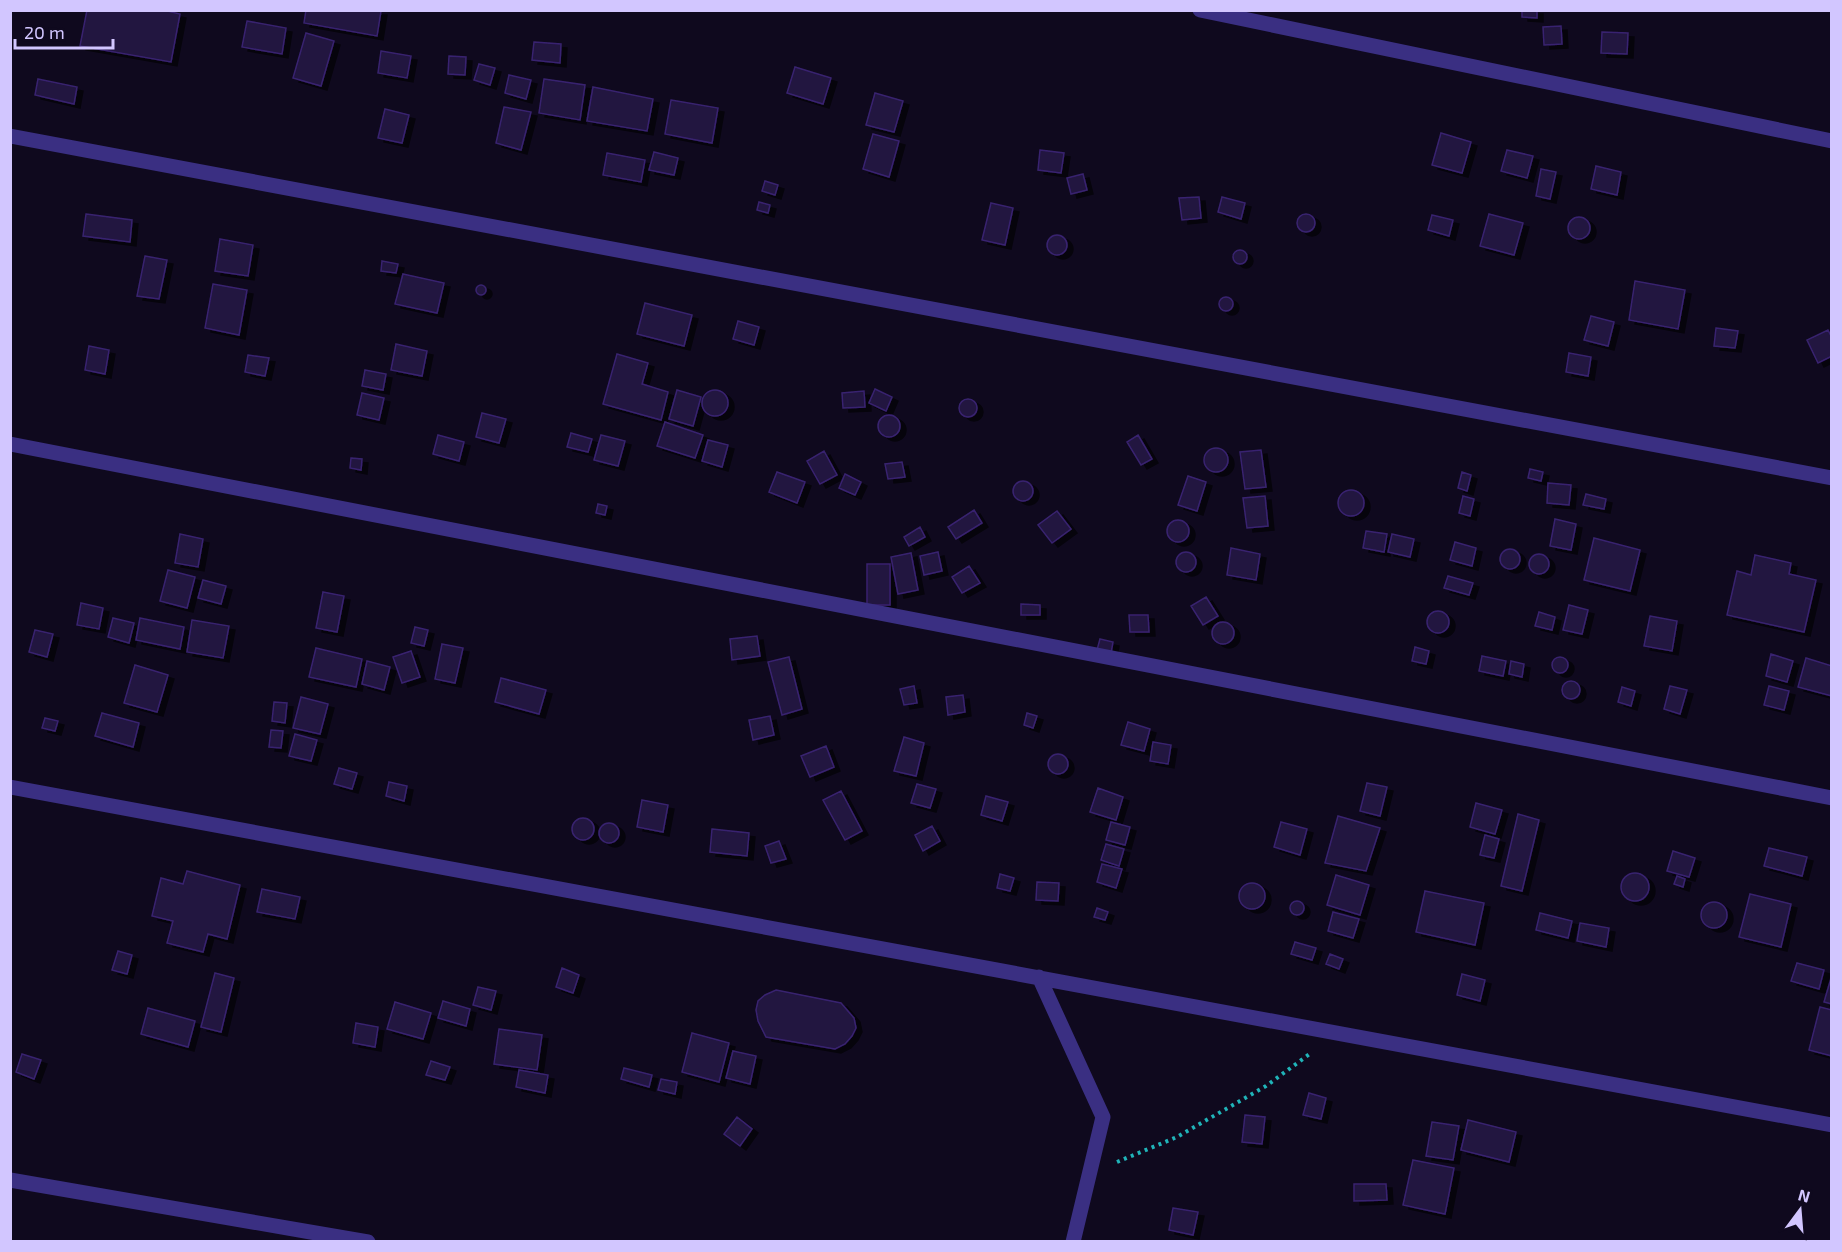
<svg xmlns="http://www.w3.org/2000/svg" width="1842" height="1252" font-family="'Exo 2',sans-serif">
	<defs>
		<filter id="shadow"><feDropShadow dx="6" dy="4" stdDeviation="0" flood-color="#0009"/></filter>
	</defs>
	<rect width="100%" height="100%" fill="#0f091e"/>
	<path fill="#211440" stroke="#39236f" stroke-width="1.5" filter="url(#shadow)" d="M 87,10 L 163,10 L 180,14 L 171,62 L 80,46 Z
		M 306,10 L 381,11 L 377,36 L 304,23 Z
		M 1522,10 L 1537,10 L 1537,18 L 1522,17 Z
		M 247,21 L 286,28 L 282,54 L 242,47 Z
		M 1561,26 L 1562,44 L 1544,45 L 1543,27 Z
		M 1602,32 L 1628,33 L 1627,54 L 1601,53 Z
		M 306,33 L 334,41 L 321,86 L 293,78 Z
		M 534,42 L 561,44 L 560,63 L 532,60 Z
		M 381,51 L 411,56 L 407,78 L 378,73 Z
		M 449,56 L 466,57 L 465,75 L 448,74 Z
		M 479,64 L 495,68 L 490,85 L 474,80 Z
		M 795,67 L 831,78 L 823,104 L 787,93 Z
		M 509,75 L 531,80 L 526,99 L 505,93 Z
		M 38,79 L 77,87 L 74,104 L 35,95 Z
		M 544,79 L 585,85 L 580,120 L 539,113 Z
		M 593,87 L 653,99 L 647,131 L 587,121 Z
		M 875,93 L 903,101 L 894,132 L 866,125 Z
		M 671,100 L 718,108 L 712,143 L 665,134 Z
		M 504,107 L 531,112 L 521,150 L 496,143 Z
		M 385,109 L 409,115 L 402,143 L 378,138 Z
		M 1441,133 L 1471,142 L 1462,173 L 1432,165 Z
		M 873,134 L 899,141 L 889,177 L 863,169 Z
		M 1040,150 L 1064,153 L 1061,173 L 1038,170 Z
		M 1507,150 L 1533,156 L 1527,178 L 1501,171 Z
		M 654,152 L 678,158 L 674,175 L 649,170 Z
		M 607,153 L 645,160 L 641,182 L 603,175 Z
		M 1596,166 L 1621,172 L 1617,195 L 1591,189 Z
		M 1541,169 L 1556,172 L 1550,199 L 1536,196 Z
		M 1083,174 L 1087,190 L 1071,194 L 1067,178 Z
		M 765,181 L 778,185 L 775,195 L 762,191 Z
		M 1199,197 L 1201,218 L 1182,220 L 1179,198 Z
		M 1222,197 L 1245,203 L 1241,219 L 1218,212 Z
		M 759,202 L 770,205 L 768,213 L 757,210 Z
		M 991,203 L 1013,208 L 1005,245 L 982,240 Z
		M1297 223a9 9 0 1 1 18 0a9 9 0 1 1-18 0Z
		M 86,214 L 132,220 L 130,242 L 83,236 Z
		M 1489,214 L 1523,223 L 1514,255 L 1480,246 Z
		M 1432,215 L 1453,220 L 1449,236 L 1428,230 Z
		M1568 228a11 11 0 1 1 22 0a11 11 0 1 1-22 0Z
		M1047 245a10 10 0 1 1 20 0a10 10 0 1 1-20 0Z
		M 220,239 L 253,245 L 248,276 L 215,271 Z
		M1233 257a7 7 0 1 1 14 0a7 7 0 1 1-14 0Z
		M 145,256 L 167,260 L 159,299 L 137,296 Z
		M 382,261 L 398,264 L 396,273 L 381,271 Z
		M 403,274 L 444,283 L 437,313 L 395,304 Z
		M 1635,281 L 1685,290 L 1678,329 L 1629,320 Z
		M 213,284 L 247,290 L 239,335 L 205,328 Z
		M476 290a5 5 0 1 1 10 0a5 5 0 1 1-10 0Z
		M1219 304a7 7 0 1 1 14 0a7 7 0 1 1-14 0Z
		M 645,303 L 692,315 L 684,346 L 637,334 Z
		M 1591,316 L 1614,322 L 1608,346 L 1584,340 Z
		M 738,321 L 759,327 L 754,345 L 733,339 Z
		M 1716,328 L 1738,331 L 1735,348 L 1714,346 Z
		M 1828,330 L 1832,338 L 1832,356 L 1818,363 L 1807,340 Z
		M 396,344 L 427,351 L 422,376 L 391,370 Z
		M 89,346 L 109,350 L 105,374 L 85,370 Z
		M 1569,353 L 1591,357 L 1588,376 L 1566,372 Z
		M 617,354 L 648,363 L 642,384 L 668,392 L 661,420 L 603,404 Z
		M 248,355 L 269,358 L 265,376 L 245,372 Z
		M 365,370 L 386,374 L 383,390 L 362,386 Z
		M 875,389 L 892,397 L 886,411 L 869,403 Z
		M 677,390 L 701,397 L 693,426 L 669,419 Z
		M702 403a13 13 0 1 1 26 0a13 13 0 1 1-26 0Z
		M 864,391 L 865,407 L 843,408 L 842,393 Z
		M 362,393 L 384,398 L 379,420 L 357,415 Z
		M959 408a9 9 0 1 1 18 0a9 9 0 1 1-18 0Z
		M 482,413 L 506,419 L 499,443 L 476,437 Z
		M878 426a11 11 0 1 1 22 0a11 11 0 1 1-22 0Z
		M 665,422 L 703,435 L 695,458 L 657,446 Z
		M 571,433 L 592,439 L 588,452 L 567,447 Z
		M 438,435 L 464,442 L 459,461 L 433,454 Z
		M 601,435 L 625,441 L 618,466 L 594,460 Z
		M 1138,435 L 1152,459 L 1141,465 L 1127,442 Z
		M 708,440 L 728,445 L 722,467 L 702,461 Z
		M1204 460a12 12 0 1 1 24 0a12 12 0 1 1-24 0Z
		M 1261,450 L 1266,487 L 1245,489 L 1240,452 Z
		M 824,451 L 837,475 L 820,484 L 807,461 Z
		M 351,458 L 362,459 L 361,470 L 350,468 Z
		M 902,462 L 905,477 L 888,479 L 885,464 Z
		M 1530,469 L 1543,472 L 1541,481 L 1528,478 Z
		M 777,472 L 805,482 L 797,503 L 769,492 Z
		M 1462,472 L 1471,475 L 1467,491 L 1458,488 Z
		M 845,474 L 861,482 L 855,495 L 839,488 Z
		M 1188,476 L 1206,482 L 1197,511 L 1178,505 Z
		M1013 491a10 10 0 1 1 20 0a10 10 0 1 1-20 0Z
		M 1548,483 L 1571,485 L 1569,505 L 1547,503 Z
		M1338 503a13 13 0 1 1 26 0a13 13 0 1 1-26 0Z
		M 1586,494 L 1606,499 L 1604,509 L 1583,505 Z
		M 1265,496 L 1268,526 L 1247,528 L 1243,498 Z
		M 1463,496 L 1474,499 L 1470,516 L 1459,513 Z
		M 598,504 L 607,506 L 605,515 L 596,513 Z
		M 974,510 L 982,523 L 956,539 L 948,527 Z
		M 1057,511 L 1071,529 L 1052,543 L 1038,525 Z
		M 1555,519 L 1576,524 L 1571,550 L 1550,546 Z
		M1167 531a11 11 0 1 1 22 0a11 11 0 1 1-22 0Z
		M 920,527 L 925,537 L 909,546 L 904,537 Z
		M 1366,531 L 1387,534 L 1384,552 L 1363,548 Z
		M 180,534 L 203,539 L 198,567 L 175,563 Z
		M 1392,534 L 1414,539 L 1410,557 L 1388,552 Z
		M 1594,538 L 1640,550 L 1630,591 L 1584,580 Z
		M 1455,542 L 1476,548 L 1472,566 L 1450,560 Z
		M 1231,548 L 1260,554 L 1256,580 L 1227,575 Z
		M1500 559a10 10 0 1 1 20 0a10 10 0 1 1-20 0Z
		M1176 562a10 10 0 1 1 20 0a10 10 0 1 1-20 0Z
		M 938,552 L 942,571 L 924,575 L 920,556 Z
		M 911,553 L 918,590 L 898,594 L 891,557 Z
		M1529 564a10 10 0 1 1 20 0a10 10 0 1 1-20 0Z
		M 1755,555 L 1791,563 L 1789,574 L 1816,580 L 1804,632 L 1727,615 L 1737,571 L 1751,575 Z
		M 867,564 L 890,564 L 890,605 L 867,605 Z
		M 969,566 L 980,583 L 962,593 L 952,577 Z
		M 168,570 L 195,577 L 187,608 L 160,601 Z
		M 1448,576 L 1473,583 L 1469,595 L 1444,588 Z
		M 203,580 L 226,586 L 221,604 L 198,598 Z
		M 323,592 L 344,596 L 337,632 L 316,628 Z
		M 1206,597 L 1218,616 L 1203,625 L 1191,606 Z
		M 81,603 L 103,608 L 99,629 L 77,625 Z
		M 1021,604 L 1040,605 L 1040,615 L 1021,615 Z
		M 1569,605 L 1588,610 L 1582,634 L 1563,630 Z
		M1427 622a11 11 0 1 1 22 0a11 11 0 1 1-22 0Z
		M 1539,612 L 1555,617 L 1552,630 L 1535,626 Z
		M 1129,615 L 1148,615 L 1149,632 L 1130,632 Z
		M 1650,616 L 1677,621 L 1672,651 L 1644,646 Z
		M 113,618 L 134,623 L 129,643 L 108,637 Z
		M 140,618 L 184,627 L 180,649 L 136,640 Z
		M 192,620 L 229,626 L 223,658 L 187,652 Z
		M1212 633a11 11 0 1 1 22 0a11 11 0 1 1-22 0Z
		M 415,627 L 428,630 L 424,646 L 411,643 Z
		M 35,630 L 53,634 L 47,657 L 29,652 Z
		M 757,636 L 760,656 L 732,660 L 730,639 Z
		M 1100,639 L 1113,642 L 1111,653 L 1097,650 Z
		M 442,644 L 463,648 L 455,683 L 435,679 Z
		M 1415,647 L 1429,651 L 1426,664 L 1412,661 Z
		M 316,648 L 362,659 L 356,687 L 309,677 Z
		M 411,651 L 420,677 L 402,683 L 393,657 Z
		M 1771,654 L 1793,661 L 1787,682 L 1766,676 Z
		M 1482,656 L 1506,661 L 1503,676 L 1479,671 Z
		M 789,657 L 802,709 L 782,715 L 768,662 Z
		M1552 665a8 8 0 1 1 16 0a8 8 0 1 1-16 0Z
		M 1806,658 L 1832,666 L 1832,696 L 1798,687 Z
		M 367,661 L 390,667 L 384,690 L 362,684 Z
		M 1511,661 L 1524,664 L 1522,677 L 1509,674 Z
		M 135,665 L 168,675 L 157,712 L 124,703 Z
		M 501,678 L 546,690 L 539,714 L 495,702 Z
		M1562 690a9 9 0 1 1 18 0a9 9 0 1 1-18 0Z
		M 914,686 L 917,703 L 904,705 L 900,689 Z
		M 1670,686 L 1687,690 L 1680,714 L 1664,709 Z
		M 1769,686 L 1789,691 L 1784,710 L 1764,705 Z
		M 1622,687 L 1635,691 L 1631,706 L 1618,702 Z
		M 963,695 L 965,712 L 948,715 L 946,697 Z
		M 301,697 L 328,704 L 320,734 L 293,728 Z
		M 274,702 L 287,703 L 285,723 L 272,721 Z
		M 102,713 L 139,723 L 133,747 L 95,736 Z
		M 1027,713 L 1037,716 L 1033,728 L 1024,725 Z
		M 770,716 L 774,735 L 753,740 L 749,720 Z
		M 45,718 L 58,721 L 55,731 L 42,728 Z
		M 1128,722 L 1150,729 L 1144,751 L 1121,745 Z
		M 271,730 L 283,731 L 281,748 L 269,747 Z
		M 295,734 L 317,740 L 311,761 L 289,756 Z
		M 904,737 L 924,743 L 916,776 L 894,771 Z
		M 1153,742 L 1171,745 L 1168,764 L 1150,761 Z
		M 826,746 L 834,767 L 810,777 L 801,756 Z
		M1048 764a10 10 0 1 1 20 0a10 10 0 1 1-20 0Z
		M 339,768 L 357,773 L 352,789 L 334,784 Z
		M 389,782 L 407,786 L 404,801 L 386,796 Z
		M 1367,783 L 1387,787 L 1380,816 L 1360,811 Z
		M 917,784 L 936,789 L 930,808 L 911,803 Z
		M 1098,788 L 1123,797 L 1116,820 L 1090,812 Z
		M 841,791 L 862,831 L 845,840 L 823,800 Z
		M 986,796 L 1008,802 L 1002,821 L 981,815 Z
		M 642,800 L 668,805 L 663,832 L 637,827 Z
		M 1476,803 L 1502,810 L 1495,834 L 1470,827 Z
		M 1518,814 L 1539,820 L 1522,891 L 1501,886 Z
		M 1338,816 L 1380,828 L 1366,871 L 1325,863 Z
		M572 829a11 11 0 1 1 22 0a11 11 0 1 1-22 0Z
		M 1111,822 L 1130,827 L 1125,845 L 1106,840 Z
		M 1281,822 L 1307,829 L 1300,855 L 1274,847 Z
		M599 833a10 10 0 1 1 20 0a10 10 0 1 1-20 0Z
		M 932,826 L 940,841 L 923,851 L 915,835 Z
		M 712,829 L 749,833 L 747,856 L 710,852 Z
		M 1485,835 L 1499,839 L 1494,858 L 1480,855 Z
		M 779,841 L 786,859 L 771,863 L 765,846 Z
		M 1106,844 L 1124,849 L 1119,866 L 1101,860 Z
		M 1769,848 L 1807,857 L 1802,876 L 1764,866 Z
		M 1673,851 L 1695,858 L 1689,877 L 1667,871 Z
		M 1102,864 L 1122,869 L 1116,888 L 1097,882 Z
		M 187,871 L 240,885 L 227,939 L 208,934 L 203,952 L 167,943 L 173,921 L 152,916 L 161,878 L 183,884 Z
		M1621 887a14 14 0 1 1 28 0a14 14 0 1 1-28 0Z
		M 1000,874 L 1014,878 L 1010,891 L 997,888 Z
		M 1336,875 L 1369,885 L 1360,915 L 1327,905 Z
		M 1677,876 L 1685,879 L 1683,887 L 1674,884 Z
		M 1037,882 L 1059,883 L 1058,901 L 1036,900 Z
		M1239 896a13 13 0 1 1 26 0a13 13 0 1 1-26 0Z
		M 262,889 L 300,897 L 295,919 L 257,912 Z
		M 1425,891 L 1484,903 L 1475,945 L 1416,932 Z
		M 1750,894 L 1791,904 L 1781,947 L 1739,937 Z
		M1290 908a7 7 0 1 1 14 0a7 7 0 1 1-14 0Z
		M1701 915a13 13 0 1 1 26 0a13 13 0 1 1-26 0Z
		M 1097,908 L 1108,912 L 1105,920 L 1094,917 Z
		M 1333,912 L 1359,919 L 1353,938 L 1328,931 Z
		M 1540,913 L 1572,921 L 1568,938 L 1536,930 Z
		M 1580,923 L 1609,928 L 1606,947 L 1577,941 Z
		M 1295,942 L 1316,948 L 1312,960 L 1291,954 Z
		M 118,951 L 132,955 L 127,974 L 112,970 Z
		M 1330,954 L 1343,959 L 1339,969 L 1326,964 Z
		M 1797,963 L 1824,970 L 1819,989 L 1791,981 Z
		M 562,968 L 579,975 L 573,993 L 556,987 Z
		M 215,973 L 234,978 L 221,1032 L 201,1027 Z
		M 1462,974 L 1485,980 L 1480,1001 L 1457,995 Z
		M 1832,975 L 1832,1004 L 1824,1002 Z
		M 478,987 L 496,991 L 491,1010 L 473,1005 Z
		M 776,990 L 841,1003 L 854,1018 L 856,1028 L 852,1036 L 845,1044 L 835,1049 L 766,1037 L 758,1021 L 756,1010 L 758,1001 L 765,995 Z
		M 443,1001 L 470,1009 L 466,1026 L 438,1018 Z
		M 395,1002 L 431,1013 L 423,1039 L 387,1029 Z
		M 1820,1007 L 1832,1010 L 1832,1056 L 1809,1050 Z
		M 148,1008 L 195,1021 L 188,1047 L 141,1034 Z
		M 356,1023 L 378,1027 L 375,1047 L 353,1043 Z
		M 499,1029 L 542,1035 L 537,1070 L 494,1064 Z
		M 692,1033 L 729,1043 L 719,1082 L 682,1072 Z
		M 733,1051 L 756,1056 L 750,1084 L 726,1078 Z
		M 22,1054 L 41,1060 L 34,1079 L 16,1072 Z
		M 431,1061 L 450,1067 L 445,1080 L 426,1075 Z
		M 624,1068 L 652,1075 L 649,1087 L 621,1079 Z
		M 519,1070 L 548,1075 L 545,1093 L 516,1087 Z
		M 661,1079 L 677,1082 L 675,1094 L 658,1090 Z
		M 1309,1093 L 1326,1098 L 1321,1119 L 1303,1115 Z
		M 1245,1115 L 1265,1117 L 1262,1144 L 1242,1142 Z
		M 737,1117 L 752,1129 L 740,1146 L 724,1134 Z
		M 1468,1120 L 1516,1132 L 1509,1162 L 1461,1150 Z
		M 1432,1122 L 1459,1126 L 1453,1160 L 1426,1156 Z
		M 1413,1160 L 1454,1168 L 1445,1214 L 1403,1205 Z
		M 1354,1184 L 1386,1184 L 1387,1200 L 1354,1201 Z
		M 1173,1208 L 1198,1212 L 1193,1235 L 1169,1230 Z"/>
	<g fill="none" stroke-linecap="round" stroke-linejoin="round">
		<path stroke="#20b4b9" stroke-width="4" stroke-dasharray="3 4.5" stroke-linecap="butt" d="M 1117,1162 L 1177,1137 L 1266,1086 L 1311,1053"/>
		<path stroke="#3a2f82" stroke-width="15" d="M 1200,10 L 1832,141
			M 10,136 L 1832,478
			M 10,444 L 1832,798
			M 10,787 L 1832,1125
			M 1039,977 L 1103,1117 L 1073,1242"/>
		<path stroke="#3a2f82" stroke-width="15" d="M 10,1180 L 368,1242"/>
	</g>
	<rect width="1842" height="1252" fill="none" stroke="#d2c6ff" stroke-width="24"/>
	<g transform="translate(1800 1210) rotate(16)" stroke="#0f091e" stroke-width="4.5" paint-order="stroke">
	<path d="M0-4.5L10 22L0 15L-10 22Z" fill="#d2c6ff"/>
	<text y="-9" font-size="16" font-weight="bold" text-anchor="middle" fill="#d2c6ff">N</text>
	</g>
	<path d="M15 39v9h98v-9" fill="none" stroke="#d2c6ff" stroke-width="3"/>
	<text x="24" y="39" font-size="18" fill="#d2c6ff" stroke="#0f091e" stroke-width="4.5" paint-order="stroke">20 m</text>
</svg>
